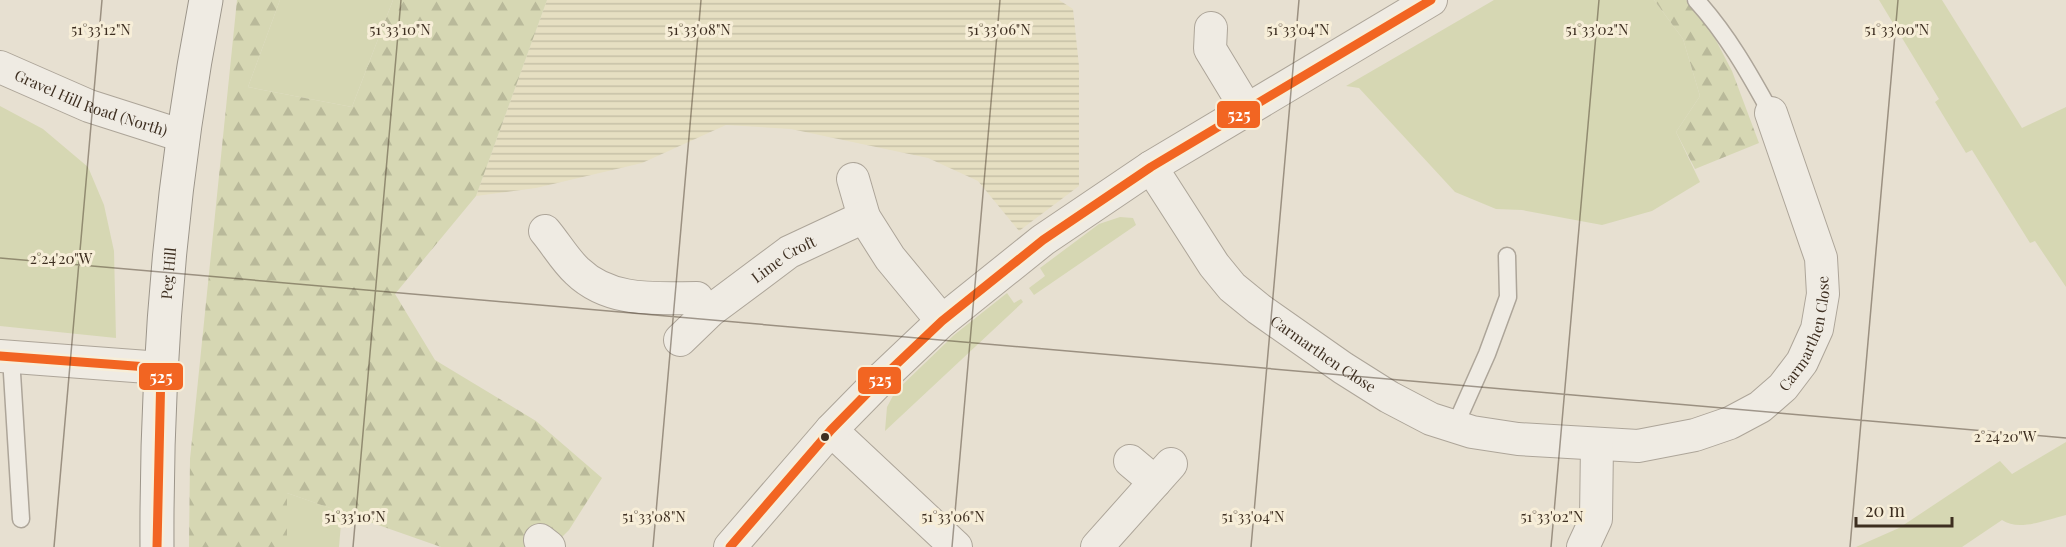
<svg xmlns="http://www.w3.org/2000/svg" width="2066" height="547" font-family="'Playfair Display',serif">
	<defs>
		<pattern id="farmland-rules" width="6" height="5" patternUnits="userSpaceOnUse" patternTransform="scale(1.5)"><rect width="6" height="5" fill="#e6dfc2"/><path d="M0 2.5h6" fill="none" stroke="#c6c0a6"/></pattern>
		<pattern id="forest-firs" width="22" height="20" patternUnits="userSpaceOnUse" patternTransform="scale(1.5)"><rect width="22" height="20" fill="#d6d7b3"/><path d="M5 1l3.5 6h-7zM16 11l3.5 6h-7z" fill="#b9b99a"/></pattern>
	</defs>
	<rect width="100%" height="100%" fill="#e7e0d1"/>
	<path fill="url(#farmland-rules)" d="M 547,0 L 1059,0 L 1073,9 L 1079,66 L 1079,186 L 1019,231 L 978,181 L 928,158 L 791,129 L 726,125 L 642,163 L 536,188 L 476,196 Z"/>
	<path fill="#d6d7b3" d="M 280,0 L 393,0 L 352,107 L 248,87 Z
		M 1494,0 L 1654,0 L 1683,39 L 1700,96 L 1676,132 L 1700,182 L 1652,211 L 1602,225 L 1522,210 L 1496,209 L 1455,192 L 1359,88 L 1346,86 Z
		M 1879,0 L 1942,0 L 2022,128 L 2066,107 L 2066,287 L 2035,241 L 2030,243 L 1972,150 L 1966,153 L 1935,102 L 1939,99 Z
		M 0,106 L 43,129 L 88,167 L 104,205 L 114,251 L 116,338 L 0,326 Z
		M 1120,217 L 1133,218 L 1136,225 L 1034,295 L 1029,288 L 1045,276 L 1040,268 L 1099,224 Z
		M 1007,293 L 1014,303 L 1021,299 L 1023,302 L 885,431 L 887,407 L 895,392 L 954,335 Z
		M 2066,442 L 2066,515 C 2048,519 2019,532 2002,520 L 1962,547 L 1856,547 L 1899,528 L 2000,461 L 2012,474 Z
		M 287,493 L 342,512 L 339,547 L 287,547 Z"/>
	<path fill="url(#forest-firs)" d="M 237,0 L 280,0 L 248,87 L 352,107 L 393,0 L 547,0 L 476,196 L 395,294 L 435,360 L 536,421 L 602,478 L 569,530 L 552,547 L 441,547 L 287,493 L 287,547 L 189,547 L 190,459 Z
		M 1654,0 L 1686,0 L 1709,27 L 1732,71 L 1759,143 L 1695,169 L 1676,132 L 1700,96 L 1683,39 Z"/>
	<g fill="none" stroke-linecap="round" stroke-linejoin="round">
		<g stroke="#ada599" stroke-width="19">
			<path id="service" d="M 1696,0 C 1727,34 1749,73 1771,113
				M 11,357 L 21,519
				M 1455,426 L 1487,354 L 1508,297 L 1507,256"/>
		</g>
		<g stroke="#ada599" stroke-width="34">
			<g id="minor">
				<path d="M 1211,28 L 1210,49 L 1247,110"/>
				<path id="s1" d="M 0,67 L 89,106 L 183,136"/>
				<path id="s2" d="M 1151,167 L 1214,265 L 1232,287 L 1259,309 L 1343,368 L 1389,397 L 1431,419 L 1472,432 L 1518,439 L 1638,446 L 1695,435 L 1730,423 L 1760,407 L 1783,387 L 1802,362 L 1817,329 L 1823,294 L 1821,258 L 1771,113"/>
				<path d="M 853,179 L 864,217 L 890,258 L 942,321"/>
				<path d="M 545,231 C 556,244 565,260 577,271 C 610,303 656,298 697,298"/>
				<path id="s3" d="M 680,340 L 710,311 L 789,252 L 864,217"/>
				<path d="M 0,356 L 161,368"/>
				<path d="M 831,430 L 956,547"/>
				<path d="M 1130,461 L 1155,482"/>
				<path d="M 540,540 L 549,547"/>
				<path d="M 730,547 L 831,430 L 884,376 L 942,321 L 1043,240 L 1151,167 L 1431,0"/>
				<path d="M 1097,547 L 1171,464"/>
				<path d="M 1583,547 L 1596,519 L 1597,444"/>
			</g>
		</g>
		<g stroke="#9c958a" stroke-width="35">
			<g id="secondary">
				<path id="s4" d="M 157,547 C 156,363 171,180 206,0"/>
			</g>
		</g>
		<use href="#service" stroke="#efebe3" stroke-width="16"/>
		<use href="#minor" stroke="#efebe3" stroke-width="32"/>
		<use href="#secondary" stroke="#efebe3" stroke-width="33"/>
		<g stroke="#f7eed8" stroke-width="14">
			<path id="bus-1" d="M 0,356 L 161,368 L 157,547
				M 730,547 L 831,430 L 884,376 L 942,321 L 1043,240 L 1151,167 L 1431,0"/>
		</g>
		<use href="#bus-1" stroke="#f26522" stroke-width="9"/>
	</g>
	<path fill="none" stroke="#3d2e20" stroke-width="1.5" stroke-opacity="0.45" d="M 0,258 L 2066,438M 54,547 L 102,0M 353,547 L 401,0M 653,547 L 701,0M 952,547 L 1000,0M 1251,547 L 1299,0M 1551,547 L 1599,0M 1850,547 L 1898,0"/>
	<circle fill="#3d2e20" stroke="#f7eed8" stroke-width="2" cx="825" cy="437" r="5"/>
	<g text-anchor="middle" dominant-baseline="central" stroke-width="6" stroke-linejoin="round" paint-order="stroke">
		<g font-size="15" fill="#3d2e20" stroke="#f7eed8">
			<text stroke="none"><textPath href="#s1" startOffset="98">Gravel Hill Road (North)</textPath></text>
			<text stroke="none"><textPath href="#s3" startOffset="132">Lime Croft</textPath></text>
			<text stroke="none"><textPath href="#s4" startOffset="274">Peg Hill</textPath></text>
			<text stroke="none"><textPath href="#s2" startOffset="813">Carmarthen Close</textPath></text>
			<text stroke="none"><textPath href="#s2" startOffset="258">Carmarthen Close</textPath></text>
		</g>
	</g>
	<g font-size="15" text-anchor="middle" fill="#3d2e20" stroke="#f7eed8" stroke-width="6" stroke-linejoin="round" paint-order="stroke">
		<text x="999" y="35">51°33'06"N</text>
		<text x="1298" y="35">51°33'04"N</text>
		<text x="101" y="35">51°33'12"N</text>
		<text x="400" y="35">51°33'10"N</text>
		<text x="699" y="35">51°33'08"N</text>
		<text x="1597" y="35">51°33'02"N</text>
		<text x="1897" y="35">51°33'00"N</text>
		<text x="61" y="264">2°24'20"W</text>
		<text x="2005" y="442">2°24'20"W</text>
		<text x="355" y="522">51°33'10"N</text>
		<text x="654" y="522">51°33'08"N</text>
		<text x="953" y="522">51°33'06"N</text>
		<text x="1253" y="522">51°33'04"N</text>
		<text x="1552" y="522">51°33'02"N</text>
	</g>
	<g stroke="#f7eed8" stroke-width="2">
		<rect x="1216" y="100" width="45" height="29" rx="6" fill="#f26522"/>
		<rect x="138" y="362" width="46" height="29" rx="6" fill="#f26522"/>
		<rect x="857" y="366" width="45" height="29" rx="6" fill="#f26522"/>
	</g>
	<g font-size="16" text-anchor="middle" font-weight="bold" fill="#fff">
		<text x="1239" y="121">525</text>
		<text x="161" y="383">525</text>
		<text x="880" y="386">525</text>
	</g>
	<path d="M1856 517v9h96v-9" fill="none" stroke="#3d2e20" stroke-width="3"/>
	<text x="1865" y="517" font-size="18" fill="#3d2e20" stroke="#f7eed8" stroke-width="4.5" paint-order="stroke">20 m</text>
</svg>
